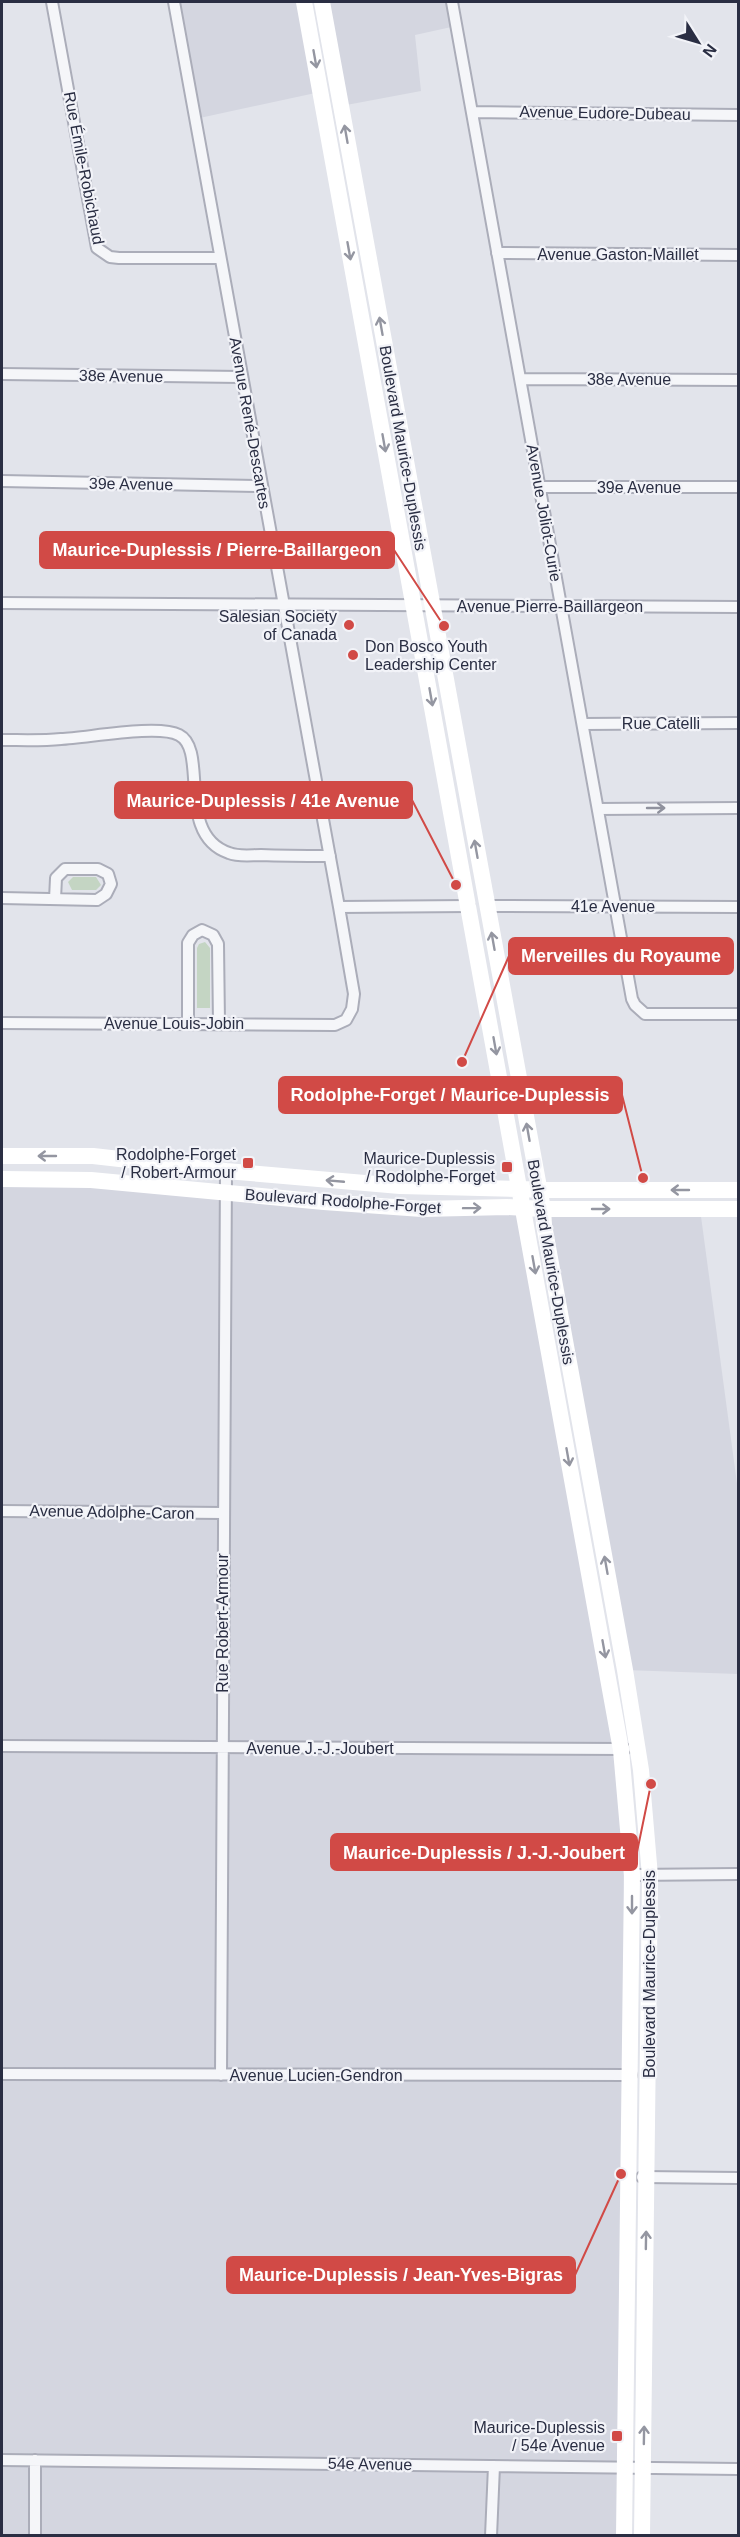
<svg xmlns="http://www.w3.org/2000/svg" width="740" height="2537" font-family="Arial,sans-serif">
	<rect width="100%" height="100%" fill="#e2e4eb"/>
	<path fill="#d4d6e0" d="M 174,2 L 304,2 L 320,92 L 195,119 Z
		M 322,2 L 452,2 L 456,26 L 415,35 L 421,91 L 341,106 Z
		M 2,1179 L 523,1208 L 621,1750 L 630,2177 L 625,2535 L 2,2535 Z
		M 543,1209 L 700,1209 L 738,1491 L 738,1674 L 625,1670 Z"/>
	<path fill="#c4d5c3" d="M 73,877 L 96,877 L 101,885 L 96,890 L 72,890 L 68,882 Z
		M 205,942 L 210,948 L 210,1008 L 197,1008 L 197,948 L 199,944 Z"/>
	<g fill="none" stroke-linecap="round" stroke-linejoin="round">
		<g stroke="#abadb9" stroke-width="14">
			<path id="street" d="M 52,2 L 97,248 L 110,257 L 119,258 L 220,258
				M 452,2 L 632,999 L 635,1005 L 645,1014 L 738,1014
				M 472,112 L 738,115
				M 497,253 L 738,255
				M 2,374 L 241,377
				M 520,379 L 738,380
				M 2,481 L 261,486
				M 540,487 L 738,487
				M 2,603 L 738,607
				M 583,724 L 738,723
				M 2,740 C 21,740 41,741 61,739 C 87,738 158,724 179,735 C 209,750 175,835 229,853 C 239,857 251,855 261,855 C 284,856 307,856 330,856
				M 598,809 L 738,808
				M 2,898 L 97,900 L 106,894 L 111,884 L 108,874 L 98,869 L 65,869 L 56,878 L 55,899
				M 487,906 L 738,907
				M 339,907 L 469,906
				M 2,1023 L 335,1025 L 346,1020 L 352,1009 L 354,994 L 339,907 L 174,2
				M 188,1023 L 188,943 L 193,935 L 202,930 L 213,935 L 218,944 L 219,1023
				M 2,1511 L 223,1513
				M 2,1746 L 625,1749
				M 632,1875 L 738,1874
				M 2,2074 L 631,2075
				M 221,2075 L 226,1171
				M 642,2177 L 738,2178
				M 2,2460 L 738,2469
				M 35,2536 L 35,2460
				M 491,2536 L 494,2466"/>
		</g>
		<use href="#street" stroke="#f5f6f9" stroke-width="10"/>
		<path stroke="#fff" stroke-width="16" d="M 304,2 L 621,1750 L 632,1875 L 624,2536
			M 322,2 L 543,1209 L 544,1225 L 625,1670 L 641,1770 L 650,1876 L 642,2536
			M 2,1156 L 93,1156 L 226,1171 L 400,1186 L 554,1190 L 738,1190
			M 2,1179 L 91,1180 L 324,1202 L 422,1209 L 507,1207 L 543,1209 L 738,1209"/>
	</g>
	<defs><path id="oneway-shaft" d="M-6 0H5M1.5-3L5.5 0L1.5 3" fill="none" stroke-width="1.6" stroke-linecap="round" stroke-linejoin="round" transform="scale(1.5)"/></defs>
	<g stroke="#9496a1">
		<use href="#oneway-shaft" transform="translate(315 59) rotate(80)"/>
		<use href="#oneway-shaft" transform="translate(346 134) rotate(-100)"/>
		<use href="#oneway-shaft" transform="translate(349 251) rotate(80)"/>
		<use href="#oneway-shaft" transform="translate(381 326) rotate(-100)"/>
		<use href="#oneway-shaft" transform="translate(384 443) rotate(80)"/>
		<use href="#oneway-shaft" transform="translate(431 697) rotate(80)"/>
		<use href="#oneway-shaft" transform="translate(476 849) rotate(-100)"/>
		<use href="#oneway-shaft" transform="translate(493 941) rotate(-100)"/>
		<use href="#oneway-shaft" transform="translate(495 1046) rotate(80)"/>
		<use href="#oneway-shaft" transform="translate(528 1132) rotate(-100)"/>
		<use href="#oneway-shaft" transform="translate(47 1156) rotate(180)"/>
		<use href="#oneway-shaft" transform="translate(335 1181) rotate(-175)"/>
		<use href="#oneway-shaft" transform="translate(680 1190) rotate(-180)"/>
		<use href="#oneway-shaft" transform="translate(472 1208) rotate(-1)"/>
		<use href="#oneway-shaft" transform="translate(601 1209)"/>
		<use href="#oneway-shaft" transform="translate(534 1265) rotate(80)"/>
		<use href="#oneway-shaft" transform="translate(568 1457) rotate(80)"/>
		<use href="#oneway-shaft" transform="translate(606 1565) rotate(-100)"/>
		<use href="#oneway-shaft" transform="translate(604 1649) rotate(80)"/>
		<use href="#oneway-shaft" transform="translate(632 1905) rotate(90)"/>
		<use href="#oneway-shaft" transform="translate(646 2240) rotate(-89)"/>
		<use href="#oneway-shaft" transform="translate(644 2435) rotate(-89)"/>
	</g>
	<use stroke="#90929e" href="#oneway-shaft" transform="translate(656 808)"/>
	<g fill="#d14a46" stroke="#f2f3f8" stroke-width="2">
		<circle cx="349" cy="625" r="6"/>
		<circle cx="353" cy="655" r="6"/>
		<rect x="242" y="1157" width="12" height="12" rx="3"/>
		<rect x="501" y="1161" width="12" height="12" rx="3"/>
		<rect x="611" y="2430" width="12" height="12" rx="3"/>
	</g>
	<g text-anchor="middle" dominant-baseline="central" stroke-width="4.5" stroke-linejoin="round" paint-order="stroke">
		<g font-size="16" fill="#2a2e43" stroke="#f2f3f8">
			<text transform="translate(605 113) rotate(1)">Avenue Eudore-Dubeau</text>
			<text transform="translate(84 168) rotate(79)">Rue Émile-Robichaud</text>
			<text x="618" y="254">Avenue Gaston-Maillet</text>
			<text transform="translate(121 376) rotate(1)">38e Avenue</text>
			<text x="629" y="379">38e Avenue</text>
			<text transform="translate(250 423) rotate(80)">Avenue René-Descartes</text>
			<text transform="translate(403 448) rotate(80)">Boulevard Maurice-Duplessis</text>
			<text transform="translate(131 484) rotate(1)">39e Avenue</text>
			<text x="639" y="487">39e Avenue</text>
			<text transform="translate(544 513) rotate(80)">Avenue Joliot-Curie</text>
			<text x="550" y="606">Avenue Pierre-Baillargeon</text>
			<text x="661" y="723">Rue Catelli</text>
			<text x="613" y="906">41e Avenue</text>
			<text x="174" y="1023">Avenue Louis-Jobin</text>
			<text transform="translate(343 1201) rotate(4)">Boulevard Rodolphe-Forget</text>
			<text transform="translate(551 1262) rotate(80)">Boulevard Maurice-Duplessis</text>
			<text transform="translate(112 1512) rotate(1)">Avenue Adolphe-Caron</text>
			<text transform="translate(222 1623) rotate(-90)">Rue Robert-Armour</text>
			<text x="320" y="1748">Avenue J.-J.-Joubert</text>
			<text transform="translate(649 1974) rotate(-90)">Boulevard Maurice-Duplessis</text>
			<text x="316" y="2075">Avenue Lucien-Gendron</text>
			<text transform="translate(370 2464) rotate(1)">54e Avenue</text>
		</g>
		<g font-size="16" fill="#2a2e43" stroke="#f2f3f8" text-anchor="end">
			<text x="337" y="616">Salesian Society<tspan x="337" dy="18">of Canada</tspan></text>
			<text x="365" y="646" text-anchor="start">Don Bosco Youth<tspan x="365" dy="18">Leadership Center</tspan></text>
			<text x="236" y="1154">Rodolphe-Forget<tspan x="236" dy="18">/ Robert-Armour</tspan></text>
			<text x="495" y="1158">Maurice-Duplessis<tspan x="495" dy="18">/ Rodolphe-Forget</tspan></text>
			<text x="605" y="2427">Maurice-Duplessis<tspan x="605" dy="18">/ 54e Avenue</tspan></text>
		</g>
	</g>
	<path fill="none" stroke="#d14a46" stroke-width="2" d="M444 626L394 550M456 885L412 800M462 1062L509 956M643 1178L622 1095M651 1784L637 1852M621 2174L575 2275"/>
	<g fill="#d14a46" stroke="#f2f3f8" stroke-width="2">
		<circle cx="444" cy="626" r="6"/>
		<circle cx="456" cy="885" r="6"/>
		<circle cx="462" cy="1062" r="6"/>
		<circle cx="643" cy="1178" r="6"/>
		<circle cx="651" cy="1784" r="6"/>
		<circle cx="621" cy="2174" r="6"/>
	</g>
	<g fill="#d14a46" stroke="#d14a46" stroke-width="2">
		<rect x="40" y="532" width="354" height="36" rx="6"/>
		<rect x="115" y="782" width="297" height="36" rx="6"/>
		<rect x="509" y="938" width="224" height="36" rx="6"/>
		<rect x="279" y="1077" width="343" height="36" rx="6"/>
		<rect x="331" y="1834" width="306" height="36" rx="6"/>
		<rect x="227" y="2257" width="348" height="36" rx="6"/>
	</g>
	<g font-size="18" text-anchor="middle" font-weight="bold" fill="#fff">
		<text x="217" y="556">Maurice-Duplessis / Pierre-Baillargeon</text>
		<text x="263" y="807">Maurice-Duplessis / 41e Avenue</text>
		<text x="621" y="962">Merveilles du Royaume</text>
		<text x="450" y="1101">Rodolphe-Forget / Maurice-Duplessis</text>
		<text x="484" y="1859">Maurice-Duplessis / J.-J.-Joubert</text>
		<text x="401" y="2281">Maurice-Duplessis / Jean-Yves-Bigras</text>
	</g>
	<rect width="740" height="2537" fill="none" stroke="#2a2e43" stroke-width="6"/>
	<g transform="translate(698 42) rotate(127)" stroke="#f2f3f8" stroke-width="4.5" paint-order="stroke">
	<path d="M0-4.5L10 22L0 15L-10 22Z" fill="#2a2e43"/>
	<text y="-9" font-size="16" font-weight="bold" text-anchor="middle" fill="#2a2e43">N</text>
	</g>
</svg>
